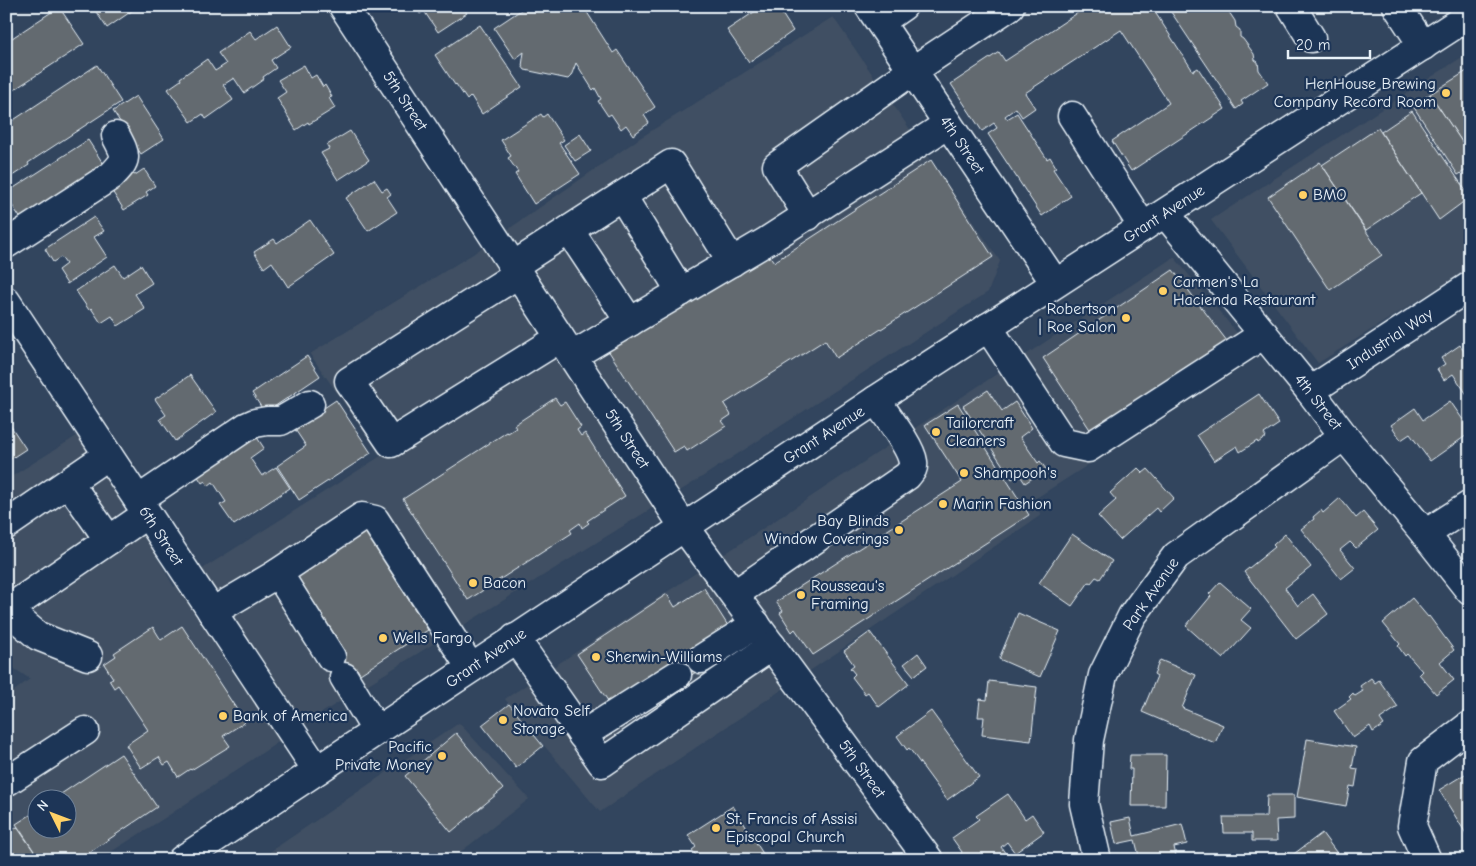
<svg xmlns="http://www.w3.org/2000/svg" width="1476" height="866" font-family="'Comic Neue',sans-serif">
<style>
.built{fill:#415063;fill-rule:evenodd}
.building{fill:#646b70;stroke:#e8f1f8}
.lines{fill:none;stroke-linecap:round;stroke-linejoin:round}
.minor-casing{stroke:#e8f1f8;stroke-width:31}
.minor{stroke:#1d3557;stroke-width:28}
.poi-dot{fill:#ffd166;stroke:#1d3557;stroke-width:2}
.labels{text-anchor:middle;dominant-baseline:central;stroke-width:4.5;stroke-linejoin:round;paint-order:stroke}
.poi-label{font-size:16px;fill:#e8f1f8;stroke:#1d3557;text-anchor:start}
.street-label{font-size:16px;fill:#e8f1f8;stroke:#1d3557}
</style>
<rect width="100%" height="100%" fill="#32455e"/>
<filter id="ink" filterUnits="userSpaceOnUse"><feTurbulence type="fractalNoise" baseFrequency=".02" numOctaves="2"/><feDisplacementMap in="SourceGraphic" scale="10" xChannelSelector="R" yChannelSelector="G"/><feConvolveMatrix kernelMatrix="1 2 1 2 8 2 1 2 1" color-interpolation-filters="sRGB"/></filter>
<g filter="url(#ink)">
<g class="built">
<path d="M 833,17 L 1000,261 L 988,292 L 691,484 L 323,712 L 166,817 L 98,860 L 6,860 L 6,697 L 30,679 L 6,663 L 6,480 L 85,431 L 174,587 L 381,456 L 310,354 L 473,254 L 640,138 ZM 38,798 L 68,798 L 68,828 L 38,828 Z"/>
<polygon points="1470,52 1470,268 1318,363 1211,220"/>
<polygon points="1174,257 1257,357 1033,500 1041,515 600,812 505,699"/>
<polygon points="459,723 529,799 450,860 258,860"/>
</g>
<g class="building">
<polygon points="92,6 139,6 107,28"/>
<polygon points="414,6 462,6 467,13 438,32 424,11 420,14"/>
<polygon points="527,6 583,6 613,53 617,50 655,107 644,115 649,123 633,135 626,125 621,129 611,114 608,116 598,101 601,99 595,88 593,90 576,63 571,76 568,79 525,70 522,66 524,52 515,59 494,28"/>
<polygon points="755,6 777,6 793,31 749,62 727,30 757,10"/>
<polygon points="1088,6 1151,6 1193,71 1198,68 1225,109 1131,171 1112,141 1169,103 1121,30 1025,93 1035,108 1022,117 1016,108 1005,116 1007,119 1017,113 1047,159 1050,157 1056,167 1053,169 1071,196 1042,216 988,134 997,128 994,123 982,131 951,84 999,52 1005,61"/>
<polygon points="1167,6 1225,6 1235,21 1236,27 1240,30 1240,37 1243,39 1254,54 1255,60 1258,62 1259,70 1268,83 1241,101 1243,104 1236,109"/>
<polygon points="59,7 84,44 6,95 6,42"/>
<polygon points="277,25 291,47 271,60 276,68 263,77 264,79 244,93 234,78 223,85 233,100 206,119 203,114 191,122 168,89 181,80 180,78 207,59 215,71 226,64 218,53 250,31 256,39"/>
<polygon points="480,25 522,87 482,114 471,96 467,100 456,84 455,85 435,55"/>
<polygon points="97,65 121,102 28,163 29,165 6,180 6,125"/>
<polygon points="304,65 311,78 316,75 323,87 325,85 332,97 329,98 335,108 309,124 308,122 296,130 277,98 286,92 278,80"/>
<polygon points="1470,69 1470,154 1430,94"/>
<polygon points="1430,94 1470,154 1470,168 1458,175 1413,106"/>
<polygon points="136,96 164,139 141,154 113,111"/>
<polygon points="1412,111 1470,197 1439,220 1381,132"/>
<polygon points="541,114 543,117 547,114 564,140 559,143 580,174 534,204 515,174 518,172 508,158 511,156 501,140"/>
<polygon points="1378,128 1421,193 1366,230 1322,165"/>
<polygon points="350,131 369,160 338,180 321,153 329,149 327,145"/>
<polygon points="580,134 591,151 575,161 564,145"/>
<polygon points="88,140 106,168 23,222 6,196 6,193"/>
<polygon points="931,160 993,257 836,358 825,340 724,404 731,415 722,421 726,426 687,451 684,446 674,452 606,347 663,310 667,317 767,252 774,262"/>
<polygon points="1320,162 1382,255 1330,290 1268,197"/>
<polygon points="144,169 155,186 146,192 148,195 124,210 110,188 133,174 135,175"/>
<polygon points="374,179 382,191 387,188 391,194 387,197 397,212 368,231 346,198"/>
<polygon points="94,217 104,231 94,237 107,257 67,284 58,270 66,264 61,257 53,262 45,249"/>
<polygon points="310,220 334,255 288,287 272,262 264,268 254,252 274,239 277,243"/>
<polygon points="115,265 123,277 141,265 152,283 135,294 145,309 118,326 112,316 101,323 91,308 89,310 76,291"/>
<polygon points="1173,270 1227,341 1091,431 1043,358"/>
<polygon points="1460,345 1465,353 1470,350 1470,399 1453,374 1444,380 1437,369 1445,364 1441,358"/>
<polygon points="307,356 320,376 265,413 252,393"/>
<polygon points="190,375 216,412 175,441 160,419 166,415 155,399"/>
<polygon points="988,390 1002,411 1015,402 1032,428 1020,437 1038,463 1040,461 1046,469 1025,483 1019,474 1012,479 963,406"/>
<polygon points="1259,394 1279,424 1264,434 1266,437 1258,443 1257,441 1240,452 1237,446 1214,461 1197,435"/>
<polygon points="555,398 560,405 565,402 581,427 577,430 581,436 585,433 625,496 587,521 589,523 582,528 580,523 570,530 572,533 468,600 403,499 507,432 508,433 516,428 514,425"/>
<polygon points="336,400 371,453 299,500 277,466 306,446 294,428"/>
<polygon points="1450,401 1470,430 1470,433 1430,461 1410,434 1401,440 1391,425 1415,408 1423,420"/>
<polygon points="958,404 1029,515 813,655 795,629 792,632 780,613 783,611 776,602 962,482 925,425"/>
<polygon points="6,419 26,449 6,462"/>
<polygon points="254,433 264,448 250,458 262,476 276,467 290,488 234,525 220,505 226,502 213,482 208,486 205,481 202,483 197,475"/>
<polygon points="1138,468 1143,473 1148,469 1174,498 1159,512 1156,508 1120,540 1098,516 1116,500 1110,493"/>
<polygon points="1340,498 1356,518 1363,512 1378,530 1356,548 1350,542 1340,550 1355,568 1341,579 1301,529 1314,519 1313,517 1321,510 1323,513"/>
<polygon points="365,531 428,630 360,674 357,669 336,682 324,662 344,649 297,576"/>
<polygon points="1072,534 1112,561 1100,579 1096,577 1091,583 1089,582 1072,606 1039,583"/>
<polygon points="1285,534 1311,567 1285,588 1298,606 1313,594 1328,614 1296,639 1244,572 1275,547 1273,545"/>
<polygon points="1220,582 1251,609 1241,620 1251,628 1223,659 1186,626 1211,596 1209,594"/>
<polygon points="704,588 730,629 705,666 681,682 614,710 577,654 667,594 675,607"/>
<polygon points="1412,598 1428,617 1429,616 1454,650 1440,662 1454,680 1436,694 1419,674 1422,671 1407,654 1405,656 1398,646 1400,644 1383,623"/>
<polygon points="1018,613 1060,631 1040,677 999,659"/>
<polygon points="182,626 245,722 223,736 230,746 191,770 190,769 178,777 169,762 164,765 159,757 141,768 126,745 148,730 118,685 114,688 109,680 113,678 104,664 116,656 114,653 153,627 161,640"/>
<polygon points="870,632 909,684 879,707 868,692 865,694 852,677 855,674 850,668 854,665 844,651"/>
<polygon points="918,653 927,666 914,676 904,664"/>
<polygon points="1160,660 1196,675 1182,708 1223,725 1215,743 1142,712 1157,676 1154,674"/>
<polygon points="1371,678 1375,683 1379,680 1398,707 1380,719 1384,725 1373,732 1370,726 1353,738 1334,711 1351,699 1349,697 1353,693 1355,696 1363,691 1360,686"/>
<polygon points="989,681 1037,687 1031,741 982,735 984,717 978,717 980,699 987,700"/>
<polygon points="509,704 543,746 516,768 482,725"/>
<polygon points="931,711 979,777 947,800 909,748 907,750 897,736"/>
<polygon points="456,733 503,789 451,832 405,776"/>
<polygon points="1307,739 1356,747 1352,768 1358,769 1355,787 1350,786 1346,806 1297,797"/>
<polygon points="121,754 157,807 78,860 40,860 16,824 38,810 38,828 68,828 68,798 55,798"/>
<polygon points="1130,755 1166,755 1165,806 1131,806 1132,769 1129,769"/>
<polygon points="1470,771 1470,840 1439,790"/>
<polygon points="1008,794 1025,819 1032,814 1044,832 1015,853 1007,842 1001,847 1010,860 965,860 961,854 962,852 952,838 979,819 976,816"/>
<polygon points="1267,795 1294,795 1294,819 1276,820 1277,841 1252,841 1252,833 1224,833 1223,817 1266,817"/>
<polygon points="733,806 767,860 699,860 692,850 696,847 688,835"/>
<polygon points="1130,818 1134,836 1182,824 1187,844 1174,847 1177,860 1140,860 1135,840 1116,844 1111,822"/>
<polygon points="17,827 40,860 6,860 6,834"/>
<polygon points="1322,833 1342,860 1287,860 1287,859"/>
<polygon points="781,855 784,860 772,860"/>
</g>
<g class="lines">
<defs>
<g id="minor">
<polyline points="343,6 684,527 929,860"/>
<polyline points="869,6 1055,283"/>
<polyline points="1291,6 1311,38"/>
<polyline points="1397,6 1423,46"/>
<polyline points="880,22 903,6"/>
<polyline points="1072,116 1143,227"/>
<polyline points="622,196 681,292"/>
<polyline points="1165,213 1310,391 1344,436 1425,534 1470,591"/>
<polyline points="808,216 777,166 912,71 1010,6"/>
<polyline points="569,230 630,322"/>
<path d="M 6,244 L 111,176 C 128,159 127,157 116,136"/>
<polyline points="513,266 671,164 732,262"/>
<polyline points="518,274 349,381 391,443 560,338"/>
<polyline points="6,301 317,770"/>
<polyline points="988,327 1064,443 1088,448 1264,334"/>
<polyline points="572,356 767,241 948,124"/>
<polyline points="1310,391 1470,286"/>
<polyline points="69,483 109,540"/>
<polyline points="138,500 246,427 255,423 267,421 281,421 310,404"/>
<polyline points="6,525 108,455"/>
<polyline points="1425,534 1470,505"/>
<path d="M 735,594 L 907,476 C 911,471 914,469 913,462 C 911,446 886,415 876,400"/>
<polyline points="6,609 38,636 88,656"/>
<polyline points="7,610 147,514"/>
<polyline points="212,612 278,573"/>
<polyline points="515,638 602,763 772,646"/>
<polyline points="331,657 278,573 362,517 375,520 471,668"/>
<polyline points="701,659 756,624"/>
<polyline points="344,677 376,730"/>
<polyline points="582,735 677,675"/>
<polyline points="6,782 85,731"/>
<polyline points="182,860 876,400 1470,15"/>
<polyline points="1097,860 1084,804 1089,740 1103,675 1132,616 1176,556 1344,436"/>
<polyline points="1427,860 1412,826 1423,761 1470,725"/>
</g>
</defs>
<use href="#minor" class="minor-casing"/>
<use href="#minor" class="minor"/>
</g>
</g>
<g class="poi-dot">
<circle cx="1446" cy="93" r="5"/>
<circle cx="1303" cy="195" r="5"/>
<circle cx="1163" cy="291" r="5"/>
<circle cx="1126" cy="318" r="5"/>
<circle cx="936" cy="432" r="5"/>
<circle cx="964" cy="473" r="5"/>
<circle cx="943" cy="504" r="5"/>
<circle cx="899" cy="530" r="5"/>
<circle cx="473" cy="583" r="5"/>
<circle cx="801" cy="595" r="5"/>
<circle cx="383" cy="638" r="5"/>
<circle cx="596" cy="657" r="5"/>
<circle cx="223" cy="716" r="5"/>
<circle cx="503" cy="720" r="5"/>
<circle cx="442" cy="756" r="5"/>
<circle cx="716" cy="828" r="5"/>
</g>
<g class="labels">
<g class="poi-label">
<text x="1436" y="84" text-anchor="end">HenHouse Brewing<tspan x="1436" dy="18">Company Record Room</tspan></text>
<text x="1313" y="195">BMO</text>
<text x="1173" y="282">Carmen's La<tspan x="1173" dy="18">Hacienda Restaurant</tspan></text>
<text x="1116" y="309" text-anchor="end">Robertson<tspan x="1116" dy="18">| Roe Salon</tspan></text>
<text x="946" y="423">Tailorcraft<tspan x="946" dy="18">Cleaners</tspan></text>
<text x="974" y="473">Shampooh's</text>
<text x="953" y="504">Marin Fashion</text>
<text x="889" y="521" text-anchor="end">Bay Blinds<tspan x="889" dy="18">Window Coverings</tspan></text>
<text x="483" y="583">Bacon</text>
<text x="811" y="586">Rousseau's<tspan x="811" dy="18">Framing</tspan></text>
<text x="393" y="638">Wells Fargo</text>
<text x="606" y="657">Sherwin-Williams</text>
<text x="513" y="711">Novato Self<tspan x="513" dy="18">Storage</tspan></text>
<text x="233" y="716">Bank of America</text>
<text x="432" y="747" text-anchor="end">Pacific<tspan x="432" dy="18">Private Money</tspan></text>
<text x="726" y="819">St. Francis of Assisi<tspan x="726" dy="18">Episcopal Church</tspan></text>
</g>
<g class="street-label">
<text transform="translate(405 101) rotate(57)">5th Street</text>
<text transform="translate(962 145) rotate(56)">4th Street</text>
<text transform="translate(1164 214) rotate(-33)">Grant Avenue</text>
<text transform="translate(1390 339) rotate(-33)">Industrial Way</text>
<text transform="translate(1318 402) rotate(52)">4th Street</text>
<text transform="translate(824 435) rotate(-33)">Grant Avenue</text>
<text transform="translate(627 439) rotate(57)">5th Street</text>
<text transform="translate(161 536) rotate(57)">6th Street</text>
<text transform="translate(1151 594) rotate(-55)">Park Avenue</text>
<text transform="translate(486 658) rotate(-34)">Grant Avenue</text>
<text transform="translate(862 769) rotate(54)">5th Street</text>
</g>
</g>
<rect width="1476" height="866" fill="none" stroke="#1d3557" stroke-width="25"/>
<rect x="12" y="12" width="1451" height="841" fill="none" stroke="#e8f1f8" stroke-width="2" filter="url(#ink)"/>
<g transform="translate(52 814) rotate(312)"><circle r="24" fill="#1d3557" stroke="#6e8097"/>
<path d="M0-4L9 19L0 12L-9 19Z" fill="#ffd166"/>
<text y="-8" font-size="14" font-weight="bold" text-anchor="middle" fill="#e8f1f8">N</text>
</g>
<path d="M1288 50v8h82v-8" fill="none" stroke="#e8f1f8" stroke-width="2.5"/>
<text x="1296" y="50" font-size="15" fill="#e8f1f8" stroke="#1d3557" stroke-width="4" paint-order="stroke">20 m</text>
</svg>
